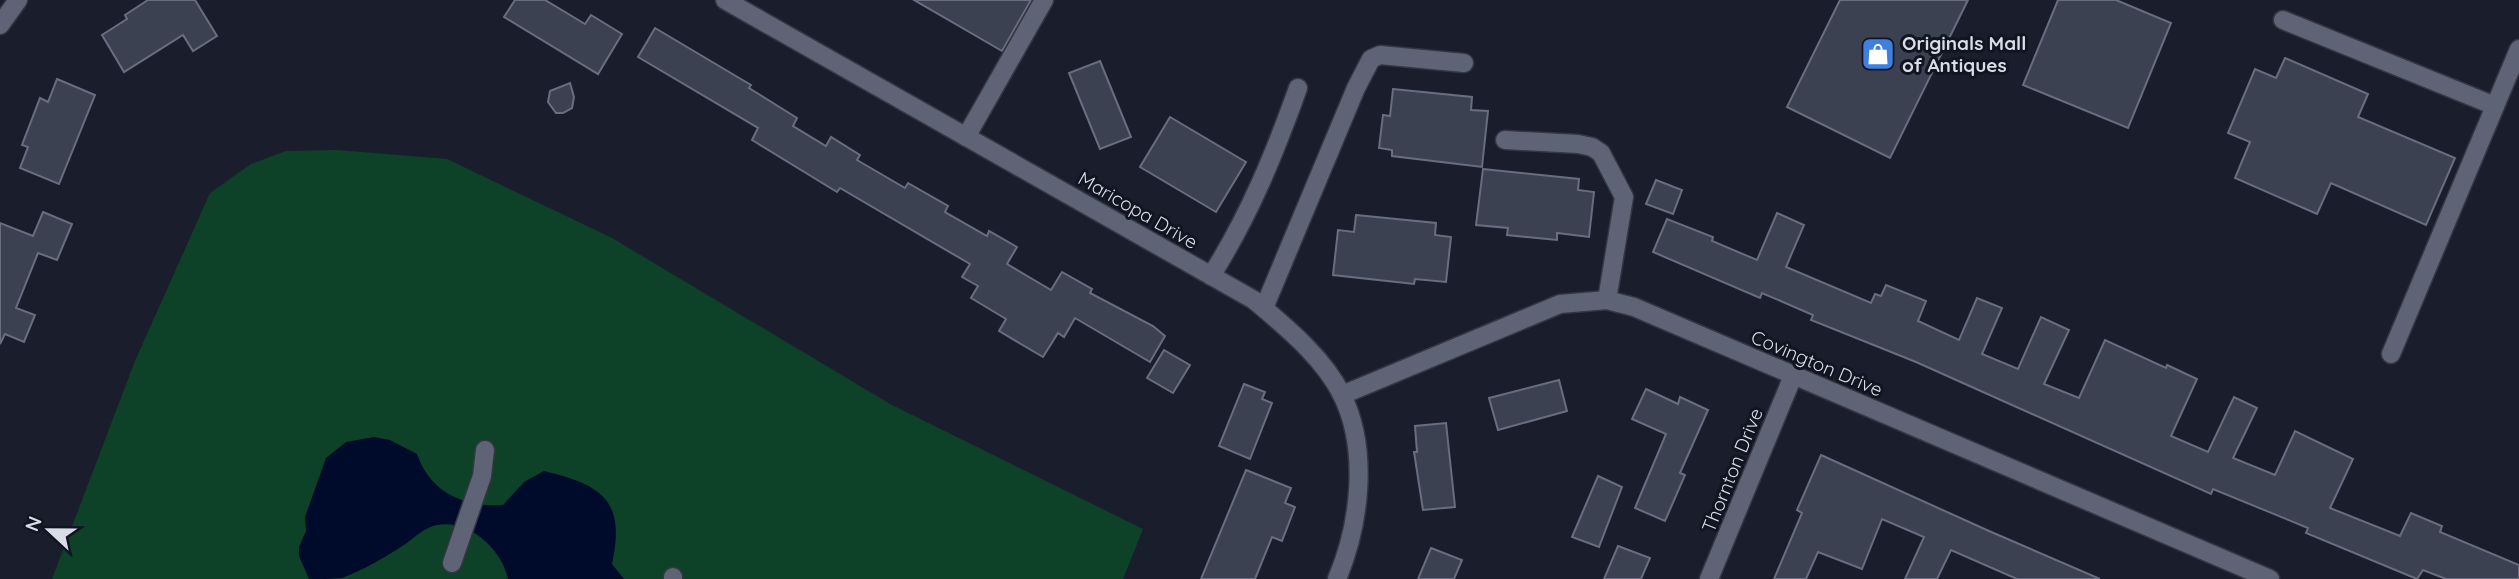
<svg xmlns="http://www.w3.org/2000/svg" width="2519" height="579" font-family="Quicksand,sans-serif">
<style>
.green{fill:#0d4228}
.water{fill:#000b2c}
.building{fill:#3c4151;stroke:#686e7f;stroke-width:2}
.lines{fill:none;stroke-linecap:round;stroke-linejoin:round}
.minor-casing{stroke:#343742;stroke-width:21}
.minor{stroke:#5e6475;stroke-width:18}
.labels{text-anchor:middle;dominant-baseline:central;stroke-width:6;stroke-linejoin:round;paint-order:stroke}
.poi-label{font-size:19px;font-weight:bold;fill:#dadde7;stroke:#111522;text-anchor:start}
.street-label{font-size:19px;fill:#dadde7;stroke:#111522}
</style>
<rect width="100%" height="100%" fill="#1a1e2c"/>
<polygon class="green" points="337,150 447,159 612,238 890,404 1143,529 1123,579 52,579 135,361 210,193 251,164 286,151"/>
<path class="water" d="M 374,437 L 390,440 L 417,454 C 430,492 464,508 503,505 L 524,482 L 544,471 C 602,485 626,500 612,564 L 624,579 L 508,579 C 502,550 470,519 437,525 C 425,527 414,538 404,545 C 386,557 363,570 342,578 C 332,579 319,579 309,579 L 299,556 L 299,547 L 306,531 L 305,517 L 326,458 L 346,442 Z"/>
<g class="building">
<polygon points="148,0 195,0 217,36 193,51 183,35 124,72 102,35 127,19 125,15"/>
<polygon points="515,0 545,0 585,24 591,15 622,34 598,74 504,17"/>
<polygon points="914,0 1031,0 1002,51"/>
<polygon points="1840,0 1968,0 1890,158 1787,107"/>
<polygon points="2058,0 2116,0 2171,23 2128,128 2023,85"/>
<polygon points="655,28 751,85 749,88 797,118 793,126 826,146 831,137 860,155 857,160 905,188 908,183 948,206 945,212 987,236 989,231 1017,247 1007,264 1051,290 1062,272 1092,289 1090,293 1153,326 1165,336 1150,362 1075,318 1064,337 1058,333 1043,357 999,331 1006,319 971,298 978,286 962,277 970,264 840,188 837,192 752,140 758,128 638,57"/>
<polygon points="2285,58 2368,94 2358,117 2455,158 2426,225 2331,183 2317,214 2235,178 2250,142 2228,133 2255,69 2276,78"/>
<polygon points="1100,61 1131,137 1100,149 1069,73"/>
<polygon points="57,79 95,95 59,184 20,168 28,147 22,145 40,98 48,102"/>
<polygon points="570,83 574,97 572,108 563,113 556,113 548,102 550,91"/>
<polygon points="1393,89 1472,97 1471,110 1488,111 1482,167 1392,156 1392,150 1379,148 1383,115 1390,116"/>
<polygon points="1170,117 1246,162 1216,212 1140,167"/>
<polygon points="1483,169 1579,179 1578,190 1594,192 1589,237 1557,233 1557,240 1507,235 1508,228 1476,225"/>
<polygon points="1656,180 1682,190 1673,214 1646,204"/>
<polygon points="43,212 72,224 57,260 38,253 16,308 35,315 24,342 5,334 0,344 0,223 33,236"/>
<polygon points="1777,213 1804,225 1786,267 1871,303 1875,294 1881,296 1886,285 1926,301 1918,321 1959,340 1977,298 2002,308 1982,354 2018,369 2041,317 2069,330 2044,384 2079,398 2105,340 2166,368 2167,365 2197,379 2171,436 2208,452 2234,397 2257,408 2233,458 2275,475 2295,431 2353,459 2330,508 2400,536 2411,513 2442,526 2440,532 2519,565 2519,579 2446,579 2423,570 2417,579 2306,533 2308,528 2213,489 2211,494 1916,362 1811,320 1813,315 1762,293 1760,298 1653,252 1667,219 1713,237 1712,241 1757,260"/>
<polygon points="1356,215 1436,223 1435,235 1451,237 1446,282 1415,279 1414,284 1333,275 1338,230 1354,232"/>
<polygon points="1164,350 1190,365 1173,393 1147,378"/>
<polygon points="1559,380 1567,411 1498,430 1489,398"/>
<polygon points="1244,384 1265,392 1262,399 1272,403 1250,459 1219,446"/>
<polygon points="1646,389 1678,404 1680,397 1708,410 1680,473 1685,475 1665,521 1635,508 1666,434 1632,419"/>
<polygon points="1446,423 1455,507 1423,510 1414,452 1417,452 1415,426"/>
<polygon points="1821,455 1989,531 2100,579 2017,579 1951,550 1937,579 1905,579 1924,537 1882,519 1862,569 1818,552 1806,579 1774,579 1802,513 1797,510"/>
<polygon points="1246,470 1291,488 1285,503 1295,507 1282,541 1272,537 1255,579 1201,579"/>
<polygon points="1598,476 1622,487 1599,547 1572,537"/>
<polygon points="1618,546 1650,558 1641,579 1604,579"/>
<polygon points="1431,548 1462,560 1454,579 1418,579"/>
</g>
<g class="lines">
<defs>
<g id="minor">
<path d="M 725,0 L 1254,300 C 1286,327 1323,357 1342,395 C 1369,450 1360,524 1337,579"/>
<polyline points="2283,20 2495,106"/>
<polyline points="0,25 18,0"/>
<polyline points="966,137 1044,0"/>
<polyline points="1505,140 1578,144 1592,147 1601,153 1624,197 1607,300"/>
<path d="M 1211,276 C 1249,216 1274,155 1298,88"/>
<polyline points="1264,308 1356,88 1371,59 1380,55 1464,63"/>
<polyline points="2391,354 2519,49"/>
<polyline points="1342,395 1560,304 1607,300 1634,307 2270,579"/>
<polyline points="452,563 482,476 485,450"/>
<polyline points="673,579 673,577"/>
<polyline points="1709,579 1793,376"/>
</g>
</defs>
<use href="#minor" class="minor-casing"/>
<use href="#minor" class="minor"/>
</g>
<defs>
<symbol id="shop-square" viewBox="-11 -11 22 22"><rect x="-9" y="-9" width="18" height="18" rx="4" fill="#3f7fe0" stroke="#111522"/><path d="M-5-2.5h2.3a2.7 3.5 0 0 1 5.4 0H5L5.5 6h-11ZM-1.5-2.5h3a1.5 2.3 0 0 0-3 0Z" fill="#fff"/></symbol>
</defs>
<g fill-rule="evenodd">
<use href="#shop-square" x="1859" y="35" width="38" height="38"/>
</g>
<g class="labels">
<g class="poi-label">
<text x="1902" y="43">Originals Mall<tspan x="1902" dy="22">of Antiques</tspan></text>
</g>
<g class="street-label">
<text transform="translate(1138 210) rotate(30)">Maricopa Drive</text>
<text transform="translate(1817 363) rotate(23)">Covington Drive</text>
<text transform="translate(1732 470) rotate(-68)">Thornton Drive</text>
</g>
</g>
<g transform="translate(49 530) rotate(292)" stroke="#111522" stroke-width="5" paint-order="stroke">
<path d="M0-5L12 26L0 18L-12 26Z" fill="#dadde7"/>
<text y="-10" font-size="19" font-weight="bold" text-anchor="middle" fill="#dadde7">N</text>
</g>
</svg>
